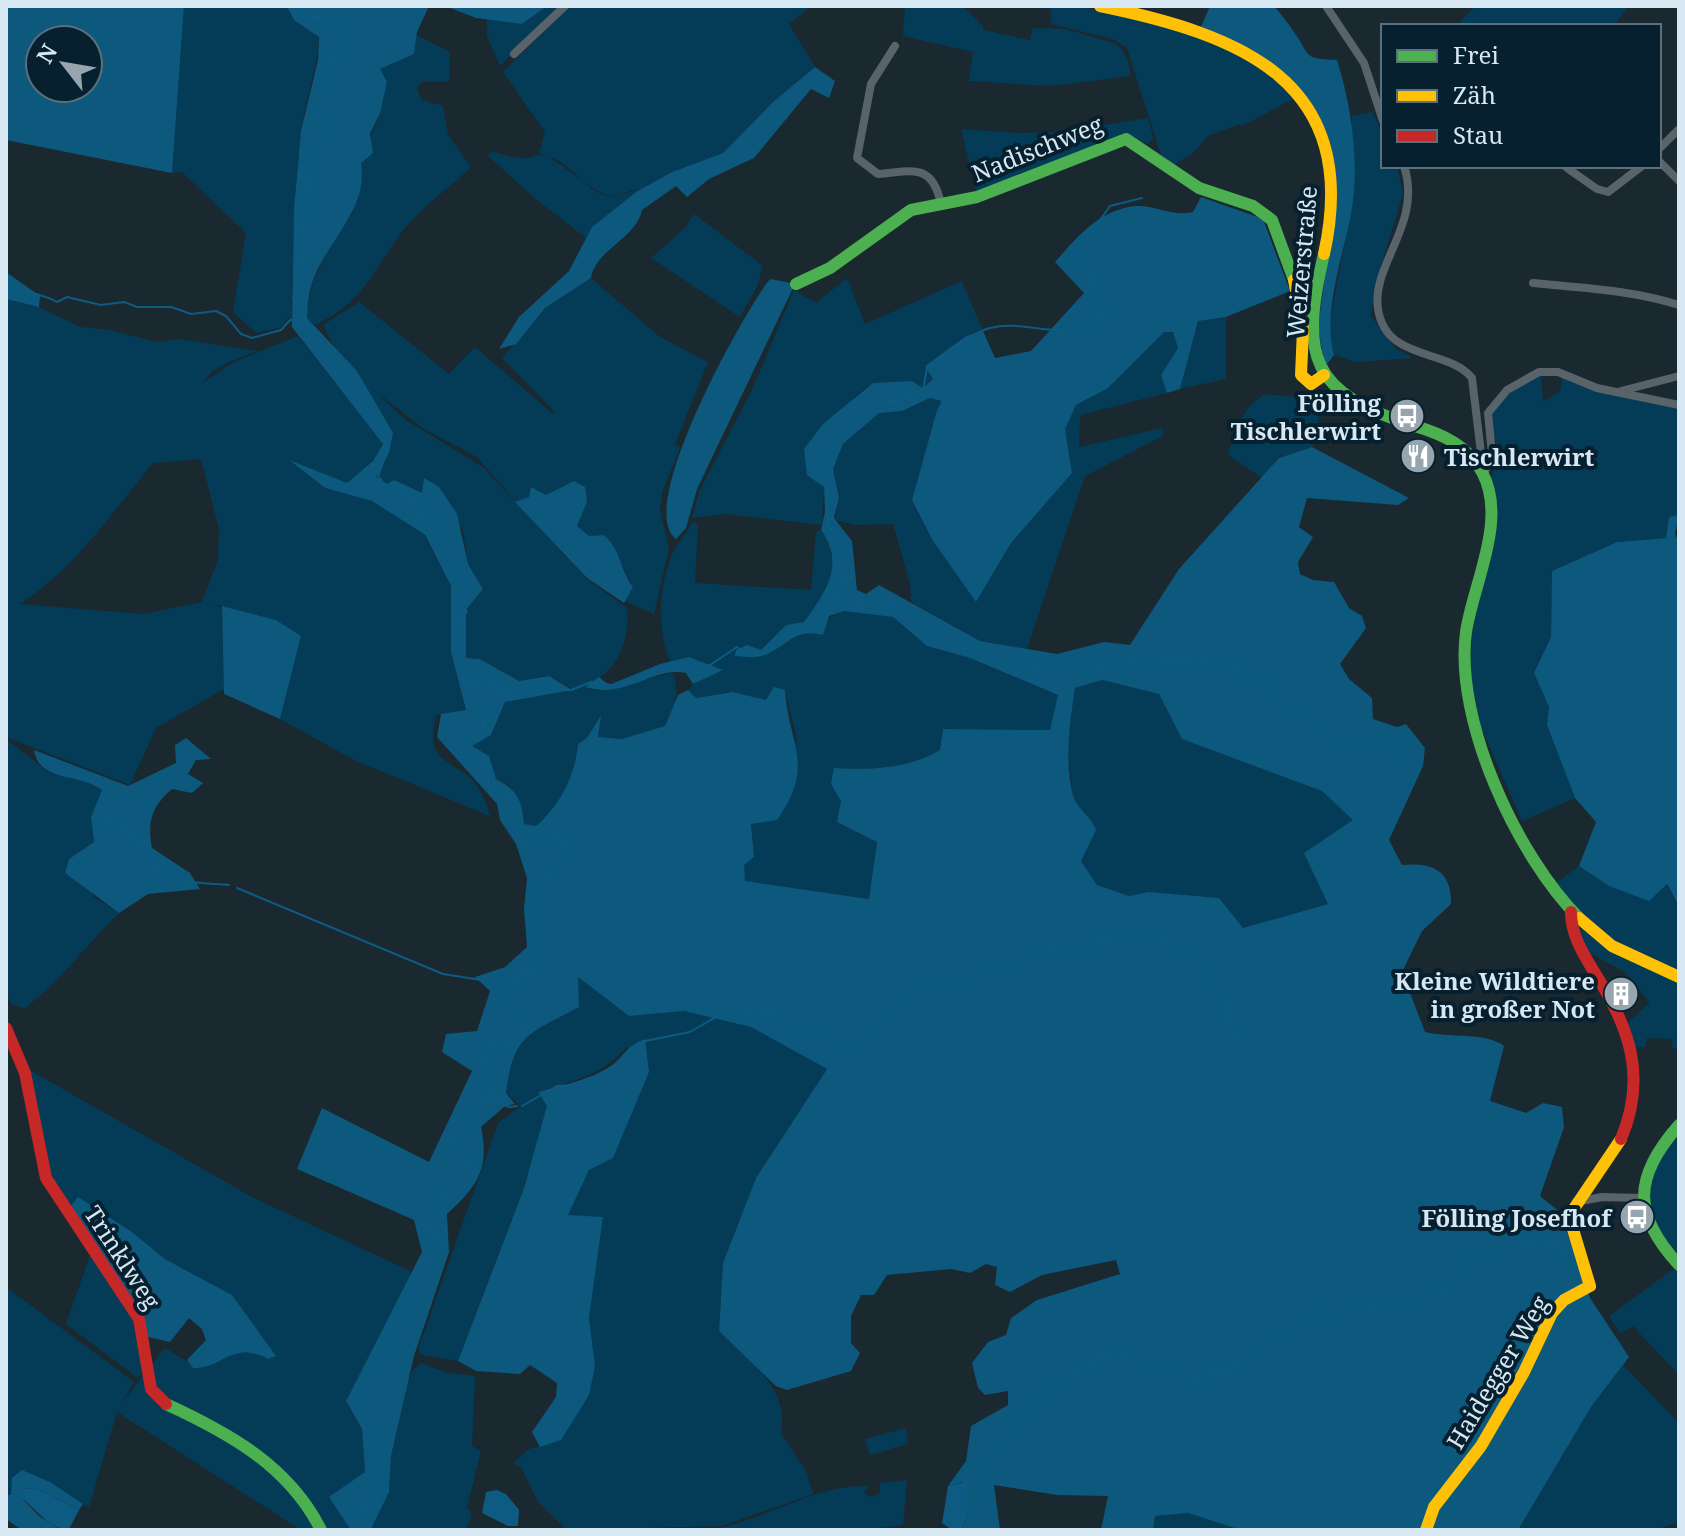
<svg xmlns="http://www.w3.org/2000/svg" width="1685" height="1536" font-family="'Noto Serif',serif">
<style>
.green{fill:#043c58;fill-rule:evenodd}
.forest{fill:#0d587d;fill-rule:evenodd}
.water{fill:#0d5b82}
.lines{fill:none;stroke-linecap:round;stroke-linejoin:round}
.stream{stroke:#0d5b82;stroke-width:2}
.street{stroke:#58636a;stroke-width:8}
.fast{stroke:#4caf50;stroke-width:12}
.slow{stroke:#ffc107;stroke-width:12}
.jam{stroke:#c62828;stroke-width:12}
.labels{text-anchor:middle;dominant-baseline:central;stroke-width:8;stroke-linejoin:round;paint-order:stroke}
.street-label{font-size:24px;fill:#d8e8f2;stroke:#06202f}
.poi-label{font-size:24px;font-weight:bold;fill:#d8e8f2;stroke:#06202f;text-anchor:end}
</style>
<rect width="100%" height="100%" fill="#1a2830"/>
<g class="green">
<path d="M 184,6 L 287,6 L 294,20 L 319,36 C 317,70 305,101 301,134 C 293,197 293,258 292,321 L 288,318 L 280,328 L 256,333 L 233,312 L 246,233 L 182,172 L 172,173 Z"/>
<polygon points="547,6 562,6 500,66 487,36 487,19 522,24"/>
<path d="M 570,6 L 811,6 L 789,24 L 815,67 L 773,102 L 723,153 L 672,172 L 636,192 L 592,227 L 586,238 L 537,200 L 488,156 L 491,151 C 501,154 511,158 522,158 C 528,159 535,155 540,155 C 581,157 588,218 638,188 C 632,189 622,196 614,196 C 594,196 562,160 539,153 L 545,132 L 503,72 Z"/>
<path d="M 905,6 L 963,6 L 983,26 L 983,30 L 1030,40 L 1033,28 L 1065,29 L 1111,42 C 1126,48 1128,61 1131,76 L 1050,86 L 969,81 L 973,52 L 903,36 Z"/>
<polygon points="1078,6 1163,25 1249,56 1295,98 1242,126 1240,124 1208,136 1192,154 1172,166 1162,158 1127,48 1113,39 1051,24 1051,9 1027,7"/>
<polygon points="1476,6 1629,6 1613,26 1456,26"/>
<path d="M 416,35 L 450,52 L 449,82 L 421,82 L 417,90 L 422,100 L 443,106 L 448,135 L 471,167 C 454,184 432,199 415,217 C 376,257 373,298 315,325 L 307,318 L 311,286 L 331,244 L 351,216 L 361,163 L 380,113 L 380,69 L 414,54 Z"/>
<polygon points="1372,112 1383,133 1383,166 1397,166 1403,194 1375,285 1371,316 1395,348 1413,358 1355,362 1334,355 1329,338 1330,321 1351,210 1352,116"/>
<polygon points="1148,118 1153,138 1148,144 1132,138 977,194 961,129 1017,133 1060,132"/>
<polygon points="694,214 763,266 757,287 740,317 651,258 685,228"/>
<path d="M 591,278 L 660,337 L 708,362 L 675,444 L 680,448 L 662,493 L 660,511 L 669,548 L 654,614 L 625,601 L 633,587 L 623,567 L 577,526 L 587,502 L 574,481 L 546,495 L 516,502 L 477,457 L 424,429 L 375,391 L 403,418 L 484,468 L 587,579 L 627,608 C 630,628 623,656 608,671 C 601,677 592,682 586,688 L 595,691 L 672,673 C 682,693 673,706 665,726 L 622,739 L 598,738 L 599,717 L 587,739 L 578,745 C 575,776 560,805 536,826 L 524,824 L 510,786 L 496,779 L 471,745 L 491,735 L 505,702 L 572,689 L 549,676 L 519,681 L 480,659 L 466,658 L 466,610 L 483,589 L 468,564 L 463,531 L 424,479 L 422,494 L 394,480 L 387,485 L 376,477 L 389,453 L 323,325 L 359,302 L 449,374 L 475,347 L 553,414 L 555,412 L 502,358 L 545,308 Z"/>
<polygon points="847,278 865,324 962,281 983,331 966,336 926,366 933,379 923,388 912,381 873,383 853,398 824,487 822,525 725,514 692,518 699,492 752,390 794,290 816,303"/>
<path d="M 6,299 L 39,307 L 80,327 L 109,330 L 158,342 L 178,339 L 258,351 C 239,358 213,365 203,383 L 232,363 L 298,336 L 383,443 L 373,461 L 347,483 L 292,463 L 325,488 L 372,501 L 424,535 L 451,586 L 451,652 L 466,711 L 436,715 C 427,759 440,755 469,777 C 479,784 487,804 490,816 L 354,760 L 280,719 L 301,636 L 276,620 L 214,604 L 222,608 L 224,689 L 156,728 L 130,785 L 6,737 ZM 201,459 L 219,529 L 218,559 L 202,602 L 143,614 L 20,604 C 75,568 111,514 153,463 Z"/>
<polygon points="1226,317 1226,379 1180,389 1198,320"/>
<polygon points="1164,332 1173,332 1178,348 1161,375 1167,393 1080,415 1079,447 1163,428 1163,436 1085,476 1027,649 980,641 911,602 910,584 893,524 855,525 835,520 839,498 833,469 843,444 879,412 902,411 930,398 943,401 937,410 912,500 933,541 976,602 1011,543 1072,473 1065,429 1076,405 1109,387"/>
<polygon points="1541,374 1543,402 1561,390 1562,376 1647,403 1679,408 1679,515 1669,517 1666,538 1617,542 1552,571 1551,637 1534,673 1549,707 1547,725 1575,798 1522,821 1480,725 1469,664 1490,480 1498,458 1491,414 1509,392"/>
<path d="M 1265,394 L 1313,399 L 1320,413 L 1312,447 L 1279,458 L 1262,478 L 1228,455 C 1236,428 1240,410 1265,394 Z"/>
<path d="M 692,522 L 698,524 L 695,583 L 811,590 L 816,532 L 821,530 C 846,564 825,593 804,622 L 786,625 L 756,657 L 844,610 L 893,617 L 927,646 L 970,658 L 1058,695 L 1051,730 L 943,729 L 940,751 C 909,769 870,770 834,768 L 833,787 L 877,841 L 869,899 L 744,881 L 744,865 L 754,857 L 751,824 L 797,740 L 785,690 L 766,700 L 733,692 L 695,698 L 688,690 L 693,684 L 722,670 L 689,657 L 670,662 C 657,626 658,591 672,555 C 677,543 687,534 692,522 Z"/>
<polygon points="1102,680 1159,694 1183,739 1322,791 1354,820 1329,904 1243,928 1148,892 1129,896 1097,885 1081,861 1073,798 1067,744 1075,688"/>
<path d="M 6,739 L 48,772 L 93,783 L 102,790 L 91,817 L 94,842 L 69,859 L 94,897 L 119,913 C 87,944 61,980 25,1008 L 12,1005 L 6,994 Z"/>
<polygon points="1579,866 1609,886 1666,884 1679,906 1679,970 1624,946 1594,927 1556,883"/>
<polygon points="1576,926 1679,982 1679,1050 1671,1047 1673,1039 1647,1038 1645,1047 1634,1047 1628,1022 1650,1003 1626,973 1585,950"/>
<path d="M 577,976 L 629,1016 L 684,1011 L 752,1027 L 827,1069 L 756,1178 L 723,1263 L 719,1331 C 750,1361 789,1386 781,1433 L 807,1473 L 813,1494 L 722,1526 L 567,1530 L 538,1502 L 521,1467 L 513,1463 L 529,1449 L 561,1440 L 595,1366 L 589,1318 L 603,1218 L 567,1216 L 589,1170 L 613,1157 L 649,1072 L 627,1046 C 604,1075 573,1081 538,1092 L 548,1106 L 524,1187 L 458,1361 L 422,1355 L 418,1350 L 498,1123 L 521,1106 L 506,1093 C 514,1033 530,1035 579,1007 Z"/>
<path d="M 26,1068 L 252,1197 L 412,1272 L 346,1401 L 362,1429 L 365,1472 L 330,1497 L 351,1530 L 301,1530 L 117,1412 L 89,1507 L 40,1477 L 6,1496 L 6,1287 L 134,1382 L 120,1405 L 165,1348 L 198,1368 C 223,1357 241,1345 268,1359 L 232,1295 L 165,1259 L 132,1232 L 78,1198 L 70,1207 L 47,1172 Z"/>
<path d="M 1679,1133 L 1679,1255 C 1634,1211 1642,1178 1679,1133 Z"/>
<polygon points="91,1253 131,1309 143,1372 138,1378 66,1324"/>
<polygon points="1675,1268 1679,1272 1679,1375 1633,1326 1620,1333 1609,1316"/>
<polygon points="421,1363 448,1373 475,1376 472,1446 481,1451 467,1508 472,1514 466,1530 374,1530 372,1527 389,1492 391,1456 408,1382 412,1371"/>
<polygon points="1623,1365 1679,1423 1679,1522 1654,1530 1518,1530 1591,1407"/>
<polygon points="906,1428 908,1444 870,1455 865,1439"/>
<path d="M 907,1480 L 903,1525 L 863,1530 L 702,1530 C 759,1526 810,1484 868,1486 L 864,1494 L 873,1497 L 880,1492 L 880,1483 Z"/>
<polygon points="1188,1513 1241,1530 1153,1530 1155,1516"/>
</g>
<g class="forest">
<path d="M 6,6 L 184,6 L 172,173 L 6,140 ZM 40,40 L 88,40 L 88,88 L 40,88 Z"/>
<path d="M 287,6 L 429,6 L 417,32 L 414,54 L 380,69 L 387,82 L 380,113 L 370,134 L 373,153 L 361,163 C 369,211 324,243 311,286 C 308,296 308,308 307,318 L 357,371 L 393,433 L 389,453 L 376,477 L 387,484 L 394,480 L 422,493 L 424,478 L 439,487 L 457,514 L 468,564 L 483,589 L 466,610 L 466,658 L 480,659 L 519,681 L 549,676 L 572,690 L 505,702 L 491,735 L 472,746 L 489,756 L 496,779 C 518,790 522,801 524,824 L 536,826 C 560,805 575,776 578,744 L 587,738 L 601,715 L 598,737 L 622,739 L 665,726 L 678,695 L 688,690 L 696,698 L 733,692 L 766,700 L 774,687 L 785,690 C 789,747 816,764 777,820 L 751,824 L 754,857 L 744,865 L 745,881 L 869,899 L 877,842 L 837,822 L 841,801 L 831,784 L 834,768 C 869,770 909,769 940,750 L 943,729 L 1050,730 L 1058,695 L 970,658 L 927,646 L 893,617 L 844,611 L 829,616 L 823,635 C 793,629 792,642 769,653 C 758,659 747,657 735,656 L 736,650 L 747,645 L 761,650 L 786,625 L 804,622 C 825,593 846,564 821,530 L 825,512 L 824,487 L 807,475 L 804,449 L 824,423 L 873,383 L 912,381 L 923,388 L 933,379 L 925,366 L 966,336 L 983,331 L 995,358 L 1031,351 L 1084,293 L 1055,262 C 1077,237 1100,209 1136,206 C 1156,205 1173,217 1193,212 L 1201,197 L 1263,219 L 1290,291 L 1226,317 L 1198,321 L 1180,389 L 1167,393 L 1161,375 L 1178,348 L 1173,332 L 1164,332 L 1108,388 L 1076,405 L 1065,429 L 1072,473 L 1011,543 L 976,602 L 933,541 L 912,500 L 937,410 L 942,401 L 930,398 L 902,411 L 879,413 L 843,444 L 833,469 L 839,498 L 834,518 L 852,541 L 857,590 L 866,594 L 879,585 L 980,641 L 1057,654 L 1104,642 L 1130,645 L 1179,569 L 1279,458 L 1312,447 L 1409,498 L 1398,505 L 1307,498 L 1299,527 L 1313,537 L 1298,562 L 1300,574 L 1313,580 L 1334,582 L 1349,608 L 1362,616 L 1366,628 L 1340,664 L 1349,679 L 1372,698 L 1373,719 L 1397,727 L 1406,724 L 1425,748 L 1423,766 L 1389,840 L 1402,865 C 1433,862 1452,871 1451,904 L 1422,931 L 1402,972 L 1425,1032 C 1448,1038 1487,1032 1504,1046 L 1490,1101 L 1526,1113 L 1543,1103 L 1562,1107 L 1564,1127 L 1540,1196 L 1560,1212 L 1590,1298 L 1629,1357 L 1591,1407 L 1518,1530 L 1241,1530 L 1188,1513 L 1155,1516 L 1153,1530 L 1101,1530 L 1108,1496 L 1057,1495 L 994,1485 L 1000,1530 L 961,1530 L 967,1517 L 962,1482 L 948,1486 L 966,1461 L 971,1426 L 1008,1405 L 1008,1391 L 985,1395 L 978,1388 L 972,1363 L 988,1342 L 1006,1335 L 1011,1318 L 1037,1300 L 1120,1274 L 1116,1260 L 1042,1275 L 1010,1292 L 995,1285 L 997,1267 L 986,1264 L 970,1273 L 951,1269 L 887,1275 L 874,1295 L 861,1295 L 851,1316 L 851,1343 L 860,1353 L 851,1371 L 787,1390 L 776,1386 L 719,1331 L 723,1263 L 756,1178 L 827,1069 L 751,1027 L 684,1011 L 629,1016 L 578,977 L 579,1007 C 529,1035 514,1032 506,1093 L 515,1104 L 505,1106 L 481,1127 C 490,1169 477,1187 447,1214 L 449,1252 L 414,1356 L 391,1456 L 389,1492 L 372,1527 L 374,1530 L 351,1530 L 329,1497 L 365,1472 L 362,1429 L 346,1401 L 422,1252 L 414,1220 L 297,1169 L 322,1108 L 429,1162 L 472,1071 L 442,1052 L 446,1034 L 477,1031 L 490,991 L 475,977 L 505,967 L 527,947 L 524,909 L 527,878 L 516,844 L 500,820 L 497,804 L 437,737 L 441,714 L 466,710 L 451,652 L 451,586 L 425,535 L 372,501 L 325,488 L 289,460 L 347,483 L 373,461 L 383,444 L 292,327 L 294,208 L 301,131 L 318,60 L 319,37 L 294,20 ZM 1102,680 L 1159,694 L 1182,739 L 1322,791 L 1353,820 L 1304,853 L 1328,904 L 1243,928 L 1219,898 L 1148,892 L 1129,896 L 1097,885 L 1081,861 L 1096,830 C 1091,816 1076,808 1073,795 C 1064,759 1070,723 1075,688 Z"/>
<polygon points="445,6 547,6 522,24 476,18"/>
<path d="M 1210,6 L 1274,6 C 1281,14 1288,23 1294,32 C 1311,56 1302,59 1337,60 C 1352,108 1360,164 1351,214 C 1343,256 1322,314 1334,355 L 1325,367 L 1318,327 L 1336,198 L 1304,96 L 1201,27 Z"/>
<path d="M 815,67 L 835,81 L 829,98 L 811,89 L 754,158 L 709,179 L 687,197 L 676,186 L 642,210 C 636,239 596,249 591,278 L 545,308 L 516,344 L 499,349 L 519,317 L 569,271 L 592,227 L 636,192 L 672,172 L 723,153 L 773,102 Z"/>
<polygon points="6,272 40,296 39,307 6,299"/>
<path d="M 770,279 L 791,283 L 793,288 L 697,489 L 686,528 L 676,539 C 634,509 743,313 770,279 Z"/>
<path d="M 574,481 L 585,487 L 587,502 L 577,526 L 589,536 L 604,535 C 621,550 620,570 633,587 L 624,603 L 587,578 L 515,502 L 529,497 L 531,487 L 546,495 Z"/>
<polygon points="1679,515 1675,534 1679,543 1679,906 1667,884 1649,901 1609,886 1579,866 1596,822 1575,798 1547,725 1549,707 1534,673 1551,637 1552,571 1617,542 1666,538 1669,517"/>
<polygon points="222,606 276,620 301,636 280,719 224,694"/>
<path d="M 689,657 L 723,670 L 693,684 L 686,673 C 653,666 625,700 585,687 L 599,677 L 609,685 L 660,664 Z"/>
<path d="M 186,738 L 211,759 L 196,760 L 188,774 L 203,783 L 192,793 L 172,789 C 152,806 147,821 152,848 L 190,873 L 200,889 L 148,894 L 119,913 L 65,873 L 69,859 L 94,842 L 91,817 L 102,790 C 81,773 39,783 34,750 L 128,786 L 176,763 L 175,745 Z"/>
<path d="M 645,1039 L 649,1072 L 613,1158 L 589,1170 L 568,1215 L 603,1217 L 589,1318 L 595,1366 L 589,1395 L 561,1440 L 540,1447 L 532,1432 L 556,1397 L 557,1383 L 530,1365 L 520,1374 L 476,1371 L 458,1361 L 524,1188 L 547,1106 L 538,1092 C 562,1085 590,1080 611,1066 C 626,1055 623,1048 645,1039 Z"/>
<path d="M 78,1197 L 132,1232 L 165,1259 L 232,1295 L 276,1356 L 268,1359 C 231,1340 225,1368 193,1368 L 187,1360 L 206,1340 L 202,1329 L 189,1318 L 170,1342 L 148,1337 L 70,1207 Z"/>
<polygon points="22,1470 50,1482 83,1504 79,1510 36,1488 22,1489 22,1498 39,1516 61,1530 22,1530 6,1519 6,1496 11,1494 12,1478"/>
</g>
<g class="water">
<polygon points="968,1481 967,1517 961,1530 952,1530 942,1523 948,1486"/>
<path d="M 36,1488 L 79,1510 L 69,1529 C 51,1531 36,1509 22,1498 L 22,1489 Z"/>
<polygon points="497,1490 506,1494 519,1510 518,1526 508,1526 482,1513 486,1492"/>
</g>
<g class="lines">
<g class="stream">
<path d="M 294,6 L 308,17 L 320,17 L 326,25 L 346,29 L 343,45 L 333,63 L 327,63 L 329,75 L 325,98 L 314,106 L 313,113 L 323,121 L 317,151 L 301,167 L 302,175 L 311,186 L 303,212 L 305,216 L 298,229 L 301,234 L 296,247 L 297,262 L 307,272 L 293,298 L 303,315 L 312,347 L 343,377 L 360,403 L 370,411 L 369,422 L 385,436 L 386,454 L 378,476 L 389,490 L 402,491 L 418,505 L 417,516 C 448,530 437,529 446,556 C 449,565 460,575 466,583 L 463,607 L 467,612 L 461,617 L 462,623 L 453,630 L 453,642 L 460,649 L 466,682 L 477,688 L 489,679 L 499,690 L 497,704 L 484,721 L 484,728 L 472,741 L 460,742 L 458,752 L 469,764 L 482,762 L 490,767 L 487,773 L 491,790 L 509,795 L 512,802 C 506,821 515,832 525,848 L 546,833 L 561,839 L 560,864 L 546,873 L 547,880 L 535,886 L 533,907 L 542,928 L 536,939 L 539,956 L 533,960 L 536,965 L 534,970 L 522,970 L 518,983 L 502,989 L 515,1015 L 526,1023 L 526,1029 L 512,1047 L 498,1042 C 478,1051 488,1077 492,1095 L 477,1100 L 476,1107 L 481,1110 L 482,1122 L 477,1119 L 459,1128 L 451,1143 L 470,1166 L 465,1187 L 461,1186 L 451,1196 L 441,1195 L 428,1221 L 429,1230 L 445,1244 L 441,1252 L 418,1263 L 412,1282 L 415,1307 L 372,1367 L 362,1403 L 363,1414 L 377,1432 L 379,1442 L 380,1495 L 370,1508 L 355,1510 L 351,1516 L 355,1530"/>
<path d="M 6,281 C 26,295 43,293 57,302 L 67,297 L 101,305 L 124,302 L 137,307 L 171,307 L 191,314 L 216,311 L 226,316 L 241,334 L 252,338 L 281,330 L 290,320 L 306,323"/>
<path d="M 835,598 C 850,567 838,568 842,542 L 828,526 L 826,459 L 855,418 L 885,401 L 900,401 L 923,390 L 927,368 C 946,355 968,334 990,328 C 1031,318 1062,346 1103,315 L 1106,304 L 1095,284 L 1095,275 L 1077,254 L 1083,236 L 1098,223 L 1110,206 L 1142,198"/>
<polyline points="672,667 698,673 737,647 749,656 760,655 776,638 810,626 834,600 884,602 918,617 962,648 982,651 993,659 1044,669 1115,664 1124,658 1148,665 1190,658 1205,661 1218,671 1237,670 1263,682 1293,710 1338,738 1366,747 1394,748 1408,757"/>
<polyline points="499,690 519,698 544,687 571,690 591,682 618,686 644,679 660,666 667,667"/>
<path d="M 95,815 C 107,821 125,825 134,836 C 145,849 149,864 166,874 C 183,884 209,883 229,885"/>
<polyline points="237,888 443,974 494,982 500,987"/>
<polyline points="488,1097 509,1107 517,1106"/>
<polyline points="522,1106 557,1086 585,1085 628,1057 645,1041 690,1032 723,1013 762,1010 775,1013 783,1024 795,1030 857,1044 891,1013 915,981 934,976 977,976 1041,952 1081,949 1104,941 1135,944 1157,939 1183,947 1200,964 1226,1003 1226,1023 1242,1042"/>
<path d="M 980,1471 L 984,1464 L 1005,1450 L 1024,1412 L 1046,1390 L 1059,1386 L 1072,1373 L 1113,1352 C 1126,1356 1138,1364 1150,1367 C 1167,1372 1179,1369 1194,1380 L 1238,1366 L 1243,1357 C 1266,1343 1303,1334 1317,1309 L 1330,1313 L 1370,1305 L 1400,1306 L 1418,1296 L 1446,1292 L 1452,1279 L 1475,1255 C 1500,1254 1493,1249 1511,1243 C 1529,1238 1543,1244 1561,1248 L 1571,1264"/>
<polyline points="6,1509 34,1530"/>
<polyline points="968,1530 972,1526 980,1475"/>
</g>
<g class="street">
<polyline points="1326,6 1364,63 1383,121"/>
<path d="M 895,46 L 871,84 L 857,158 L 878,174 C 910,172 932,161 941,204"/>
<polyline points="514,54 565,6"/>
<polyline points="1659,149 1678,130"/>
<polyline points="1659,161 1679,181"/>
<path d="M 1404,166 C 1423,224 1371,264 1378,309 C 1386,362 1448,348 1472,378 L 1483,470"/>
<polyline points="1567,168 1597,189 1608,192 1642,166"/>
<path d="M 1533,283 C 1583,288 1631,290 1679,305"/>
<polyline points="1621,391 1679,376"/>
<polyline points="1484,474 1492,454 1488,413 1507,390 1539,372 1558,372 1597,388 1679,405"/>
<polyline points="1576,1202 1602,1197 1643,1198"/>
</g>
<g class="fast">
<path d="M 1324,254 C 1300,356 1309,393 1415,426 C 1442,434 1469,446 1482,472 C 1508,520 1473,584 1466,632 C 1454,720 1517,856 1579,918"/>
<polyline points="796,284 830,268 911,210 977,197 1126,139 1199,188 1253,206 1272,220 1294,280"/>
<path d="M 1679,1125 C 1633,1177 1632,1214 1679,1265"/>
<path d="M 166,1404 C 229,1433 289,1466 321,1530"/>
</g>
<g class="slow">
<path d="M 1100,6 C 1242,35 1362,82 1324,254"/>
<polyline points="1294,280 1303,329 1301,375 1311,384 1324,375"/>
<polyline points="1579,918 1612,946 1679,977"/>
<polyline points="1426,1530 1434,1507 1481,1446 1524,1372 1552,1313 1564,1300 1590,1286 1569,1216 1621,1139"/>
</g>
<g class="jam">
<path d="M 1571,912 C 1571,936 1584,955 1596,975 C 1630,1028 1647,1078 1621,1139"/>
<polyline points="6,1028 25,1073 46,1178 139,1319 151,1389 166,1404"/>
</g>
</g>
<defs>
<symbol id="bus-disc" viewBox="-11 -11 22 22"><circle r="9.5" fill="#96a5ae" stroke="#06202f"/><path d="M-5-6H5V4H4V6H2V4H-2V6H-4V4H-5ZM-3.5-4V0h7V-4ZM-3.5 1.2v1.5H-2V1.2ZM2 1.2v1.5H3.5V1.2Z" fill="#fff"/></symbol>
<symbol id="restaurant-disc" viewBox="-11 -11 22 22"><circle r="9.5" fill="#96a5ae" stroke="#06202f"/><path d="M-5-6h1v4h1v-4h1v4h1v-4h1v5L-1.5 .5V6h-2V.5L-5-1ZM5-6V6H3V1.5H1.5Q1.5-4 5-6Z" fill="#fff"/></symbol>
<symbol id="building-disc" viewBox="-11 -11 22 22"><circle r="9.5" fill="#96a5ae" stroke="#06202f"/><path d="M-4-6H4V6H1V3H-1V6H-4ZM-2.5-4.3h1.7v1.8h-1.7ZM.8-4.3h1.7v1.8H.8ZM-2.5-1h1.7V.8h-1.7ZM.8-1h1.7V.8H.8Z" fill="#fff"/></symbol>
</defs>
<g fill-rule="evenodd">
<use href="#bus-disc" x="1387" y="396" width="40" height="40"/>
<use href="#restaurant-disc" x="1398" y="436" width="40" height="40"/>
<use href="#building-disc" x="1601" y="974" width="40" height="40"/>
<use href="#bus-disc" x="1617" y="1197" width="40" height="40"/>
</g>
<g class="labels">
<g class="street-label">
<text transform="translate(1037 148) rotate(-22)">Nadischweg</text>
<text transform="translate(1301 262) rotate(-85)">Weizerstraße</text>
<text transform="translate(123 1257) rotate(57)">Trinklweg</text>
<text transform="translate(1497 1372) rotate(-59)">Haidegger Weg</text>
</g>
<g class="poi-label">
<text x="1381" y="402">Fölling<tspan x="1381" dy="28">Tischlerwirt</tspan></text>
<text x="1444" y="456" text-anchor="start">Tischlerwirt</text>
<text x="1595" y="980">Kleine Wildtiere<tspan x="1595" dy="28">in großer Not</tspan></text>
<text x="1611" y="1217">Fölling Josefhof</text>
</g>
</g>
<rect width="1685" height="1536" fill="none" stroke="#d8e8f2" stroke-width="16"/>
<rect x="1381" y="24" width="280" height="144" fill="#06202f" stroke="#5a707d" stroke-width="2"/>
<rect x="1397" y="50" width="40" height="12" fill="#4caf50" stroke="#5a707d" stroke-width="2"/>
<text x="1453" y="64" font-size="24" fill="#d8e8f2">Frei</text>
<rect x="1397" y="90" width="40" height="12" fill="#ffc107" stroke="#5a707d" stroke-width="2"/>
<text x="1453" y="104" font-size="24" fill="#d8e8f2">Zäh</text>
<rect x="1397" y="130" width="40" height="12" fill="#c62828" stroke="#5a707d" stroke-width="2"/>
<text x="1453" y="144" font-size="24" fill="#d8e8f2">Stau</text>
<g transform="translate(64 64) rotate(301)"><circle r="38" fill="#06202f" stroke="#5a707d" stroke-width="2"/>
<path d="M0-6L14 30L0 20L-14 30Z" fill="#96a5ae"/>
<text y="-12" font-size="22" font-weight="bold" text-anchor="middle" fill="#d8e8f2">N</text>
</g>
</svg>
